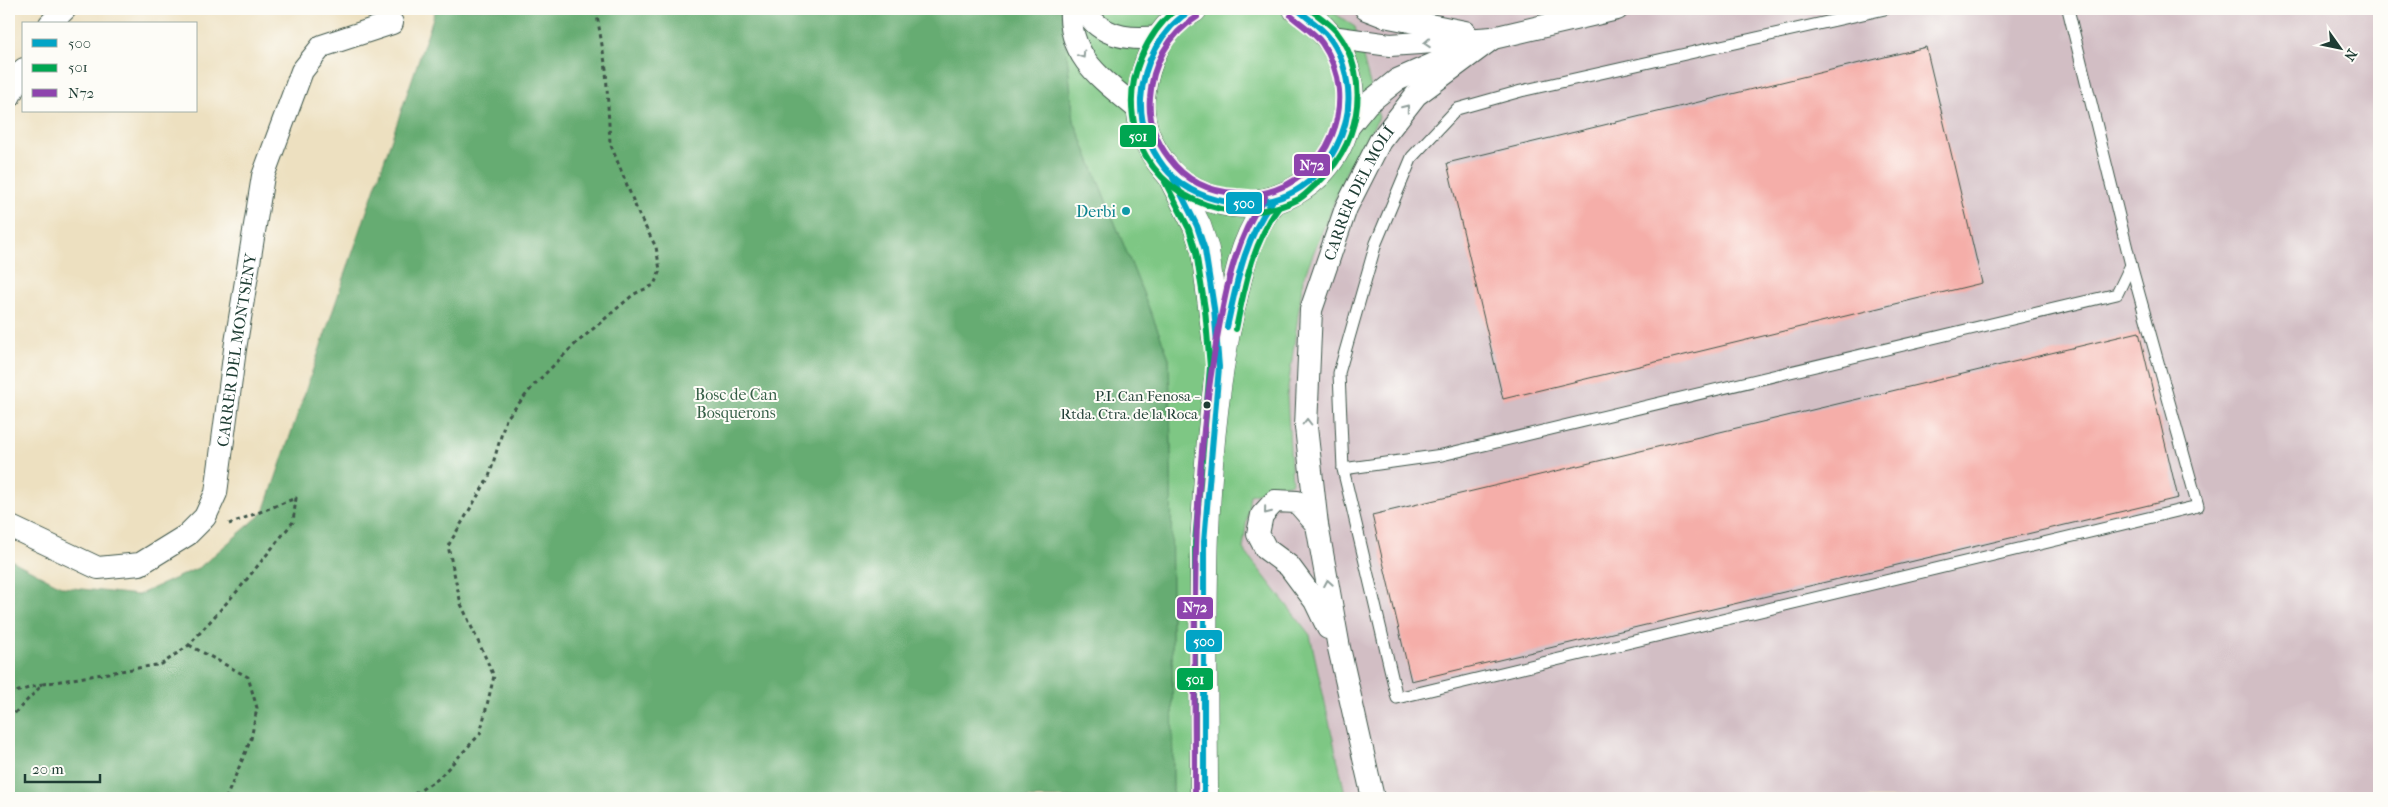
<svg xmlns="http://www.w3.org/2000/svg" width="2388" height="807" font-family="'IM FELL French Canon',serif">
<style>
.industrial{fill:#d2bec4}
.green{fill:#7ec784;stroke:#4e825c}
.forest{fill:#66ac72;stroke:#427453}
.building{fill:#f5aea9}
.lines{fill:none;stroke-linecap:round;stroke-linejoin:round}
.lane-casing{stroke:#3e5549;stroke-width:13}
.street-casing{stroke:#3e5549;stroke-width:24}
.secondary-casing{stroke:#3e5549;stroke-width:29}
.path{stroke:#3e5549;stroke-width:3;stroke-dasharray:4 4;stroke-linecap:butt}
.lane{stroke:#fff;stroke-width:11}
.street{stroke:#fff;stroke-width:22}
.secondary{stroke:#fff;stroke-width:28}
.bus-1-casing{stroke:#fdfcf7;stroke-width:10}
.bus-2-casing{stroke:#fdfcf7;stroke-width:10}
.bus-3-casing{stroke:#fdfcf7;stroke-width:10}
.bus-1{stroke:#02a4c6;stroke-width:6}
.bus-2{stroke:#00a651;stroke-width:6}
.bus-3{stroke:#8e44ad;stroke-width:6}
.oneway{stroke:#8f9e9a}
.culture-dot{fill:#0f9aa8;stroke:#fdfcf7;stroke-width:2}
.bus-dot{fill:#1f3d34;stroke:#fdfcf7;stroke-width:2}
.labels{text-anchor:middle;dominant-baseline:central;stroke-width:4;stroke-linejoin:round;paint-order:stroke}
.bus-label{font-size:15px;fill:#1f3d34;stroke:#fdfcf7;text-anchor:end}
.street-label{font-size:16px;fill:#1f3d34;stroke:#fdfcf7}
.culture-label{font-size:16px;fill:#0d838f;stroke:#fdfcf7;text-anchor:end}
.park-label{font-size:16px;fill:#376048;stroke:#fdfcf7}
.line-badge{stroke:#fdfcf7;stroke-width:2}
.badge-label{font-size:14px;text-anchor:middle;font-weight:bold;fill:#fff}
</style>
<rect width="100%" height="100%" fill="#fdfcf7"/>
<filter id="ink" filterUnits="userSpaceOnUse"><feTurbulence type="fractalNoise" baseFrequency=".02" numOctaves="2"/><feDisplacementMap in="SourceGraphic" scale="10" xChannelSelector="R" yChannelSelector="G"/><feConvolveMatrix kernelMatrix="1 2 1 2 8 2 1 2 1" color-interpolation-filters="sRGB"/></filter>
<filter id="wash" filterUnits="userSpaceOnUse"><feTurbulence type="fractalNoise" baseFrequency=".0096" numOctaves="4" result="noise"/><feDisplacementMap in="SourceGraphic" scale="20" xChannelSelector="R" yChannelSelector="G"/><feGaussianBlur stdDeviation="1.12" result="paint"/><feColorMatrix in="noise" values="0 0 0 0 0 0 0 0 0 0 0 0 0 0 0 0 0 1.4 0 .05"/><feComposite in="paint" operator="in"/></filter>
<g filter="url(#wash)">
<rect width="100%" height="100%" fill="#ede0c0"/>
<polygon class="industrial" points="1328,9 2379,9 2379,798 1346,798 1310,635 1243,549 1250,495 1292,482 1287,396 1303,279 1349,165 1379,118 1355,27"/>
<polygon class="green" points="1062,9 1328,9 1355,27 1379,118 1349,165 1303,279 1287,396 1292,483 1250,495 1243,549 1310,635 1346,798 1173,798 1171,448 1169,358 1074,121"/>
<polygon class="forest" points="436,9 1062,9 1074,121 1169,358 1171,448 1173,798 9,798 9,559 63,587 138,595 200,567 264,512"/>
<g id="blocks">
<g class="building">
<polygon points="1926,47 1982,283 1503,399 1447,163"/>
<polygon points="2139,332 2178,498 1411,681 1372,515"/>
</g>
</g>
</g>
<g filter="url(#ink)">
<use href="#blocks" fill-opacity="0" stroke="#3e5549" stroke-width="1"/>
<g class="lines">
<defs>
<g id="lane">
<polyline points="1885,9 1521,91 1457,109 1412,157 1376,243 1339,373 1343,469 1442,455 2117,294 2131,265 2068,9"/>
<polyline points="1343,469 1397,698 2198,506 2131,265"/>
</g>
<g id="street">
<path d="M 1071,9 C 1068,59 1105,81 1139,110"/>
<path d="M 1084,9 C 1100,38 1133,41 1162,36"/>
<polyline points="1366,9 1384,16 1465,32"/>
<polyline points="50,24 65,9"/>
<polyline points="1331,37 1390,45 1493,38 1617,9"/>
<polyline points="9,97 24,69"/>
<polyline points="1345,131 1367,104 1397,80 1459,53"/>
<polyline points="1317,525 1297,502 1275,501 1262,515 1258,534 1266,549 1289,566 1315,601 1328,628"/>
<path id="s1" d="M 9,526 L 98,568 L 140,564 L 187,535 L 205,517 L 216,493 L 235,349 L 263,176 L 302,71 L 322,46 L 392,23"/>
<path id="s2" d="M 1373,798 L 1339,648 L 1317,525 L 1306,427 L 1311,310 L 1346,208 L 1380,141 L 1416,95 L 1493,38"/>
</g>
<g id="secondary">
<path d="M 1193,9 C 1160,24 1145,63 1141,96 C 1138,124 1149,148 1166,169 C 1180,187 1199,196 1220,201 C 1334,227 1403,73 1297,9"/>
<polyline points="1173,179 1197,226 1205,250 1216,338"/>
<path d="M 1204,798 C 1204,637 1196,472 1230,313 C 1240,270 1244,237 1272,202"/>
</g>
</defs>
<use href="#lane" class="lane-casing"/>
<use href="#street" class="street-casing"/>
<use href="#secondary" class="secondary-casing"/>
<g class="path">
<polyline points="189,645 248,677 257,708 251,739 226,798"/>
<polyline points="9,694 42,684"/>
<polyline points="9,719 43,684 162,664 189,645 239,589 293,522 296,498 229,524"/>
<polyline points="408,798 438,779 480,734 494,676 461,604 448,546 489,477 506,419 534,385 573,346 634,294 654,285 660,270 656,247 639,215 610,143 606,69 596,9"/>
</g>
<use href="#lane" class="lane"/>
<use href="#street" class="street"/>
<use href="#secondary" class="secondary"/>
<defs>
<g id="bus-1">
<path d="M 1193,9 C 1161,28 1143,63 1141,100 C 1140,125 1149,147 1164,167 C 1193,204 1254,214 1295,191 C 1330,171 1352,128 1348,89 C 1346,71 1340,51 1328,36 C 1320,26 1307,18 1297,9"/>
<polyline points="1173,178 1197,226 1205,250 1214,308 1219,367 1204,542 1204,798"/>
<path d="M 1227,327 C 1237,282 1244,240 1272,202"/>
</g>
<g id="bus-2">
<path d="M 1176,9 C 1146,34 1127,77 1133,117 C 1143,195 1231,233 1299,199 C 1304,196 1309,191 1313,187 C 1359,150 1374,80 1336,31 C 1329,23 1318,16 1310,9"/>
<polyline points="1165,182 1189,229 1196,252 1205,309 1210,367 1195,542 1195,798"/>
<path d="M 1236,329 C 1245,285 1252,244 1279,207"/>
</g>
<g id="bus-3">
<path d="M 1197,17 C 1168,34 1152,65 1150,98 C 1148,120 1156,141 1169,158 C 1186,181 1209,192 1237,193 C 1244,193 1253,195 1260,194 C 1329,181 1362,101 1322,43 C 1315,33 1301,24 1291,16"/>
<path d="M 1195,798 C 1195,645 1189,490 1217,338 C 1226,288 1235,239 1265,197"/>
</g>
</defs>
<use href="#bus-1" class="bus-1-casing"/>
<use href="#bus-2" class="bus-2-casing"/>
<use href="#bus-3" class="bus-3-casing"/>
<use href="#bus-1" class="bus-1"/>
<use href="#bus-2" class="bus-2"/>
<use href="#bus-3" class="bus-3"/>
</g>
<defs><path id="oneway-chevron" d="M-2-3.5L2.5 0L-2 3.5" fill="none" stroke-width="1.6" stroke-linecap="round" stroke-linejoin="round" transform="scale(1.25)"/></defs>
<g class="oneway">
<use href="#oneway-chevron" transform="translate(1427 43) rotate(176)"/>
<use href="#oneway-chevron" transform="translate(1082 55) rotate(57)"/>
<use href="#oneway-chevron" transform="translate(1406 108) rotate(-51)"/>
<use href="#oneway-chevron" transform="translate(1307 422) rotate(-90)"/>
<use href="#oneway-chevron" transform="translate(1267 511) rotate(129)"/>
<use href="#oneway-chevron" transform="translate(1328 583) rotate(-100)"/>
</g>
</g>
<circle class="culture-dot" cx="1126" cy="211" r="5"/>
<circle class="bus-dot" cx="1207" cy="405" r="4.5"/>
<g class="labels">
<g class="bus-label">
<text x="1198" y="396">P.I. Can Fenosa -<tspan x="1198" dy="18">Rtda. Ctra. de la Roca</tspan></text>
</g>
<g class="street-label">
<text stroke="none"><textPath href="#s2" startOffset="621">CARRER DEL MOLÍ</textPath></text>
<text stroke="none"><textPath href="#s1" startOffset="392">CARRER DEL MONTSENY</textPath></text>
</g>
<g class="culture-label">
<text x="1116" y="211">Derbi</text>
</g>
<g class="park-label">
<text x="736" y="394">Bosc de Can<tspan x="736" dy="18">Bosquerons</tspan></text>
</g>
</g>
<g class="line-badge">
<rect x="1119" y="124" width="38" height="24" rx="5" fill="#00a651"/>
<rect x="1293" y="153" width="38" height="24" rx="5" fill="#8e44ad"/>
<rect x="1225" y="191" width="38" height="24" rx="5" fill="#02a4c6"/>
<rect x="1176" y="596" width="38" height="24" rx="5" fill="#8e44ad"/>
<rect x="1185" y="629" width="38" height="24" rx="5" fill="#02a4c6"/>
<rect x="1176" y="667" width="38" height="24" rx="5" fill="#00a651"/>
</g>
<g class="badge-label">
<text x="1138" y="141">501</text>
<text x="1312" y="170">N72</text>
<text x="1244" y="208">500</text>
<text x="1195" y="612">N72</text>
<text x="1204" y="646">500</text>
<text x="1195" y="684">501</text>
</g>
<rect width="2388" height="807" fill="none" stroke="#fdfcf7" stroke-width="30"/>
<rect x="22" y="22" width="175" height="90" fill="#fdfcf7" stroke="#a4b0a9"/>
<rect x="32" y="39" width="25" height="8" fill="#02a4c6" stroke="#a4b0a9"/>
<text x="68" y="48" font-size="15" fill="#1f3d34">500</text>
<rect x="32" y="64" width="25" height="8" fill="#00a651" stroke="#a4b0a9"/>
<text x="68" y="72" font-size="15" fill="#1f3d34">501</text>
<rect x="32" y="89" width="25" height="8" fill="#8e44ad" stroke="#a4b0a9"/>
<text x="68" y="98" font-size="15" fill="#1f3d34">N72</text>
<g transform="translate(2340 48) rotate(123)" stroke="#fdfcf7" stroke-width="4" paint-order="stroke">
<path d="M0-4L9 19L0 12L-9 19Z" fill="#1f3d34"/>
<text y="-8" font-size="14" font-weight="bold" text-anchor="middle" fill="#1f3d34">N</text>
</g>
<path d="M25 774v8h75v-8" fill="none" stroke="#1f3d34" stroke-width="2.5"/>
<text x="32" y="774" font-size="15" fill="#1f3d34" stroke="#fdfcf7" stroke-width="4" paint-order="stroke">20 m</text>
</svg>
